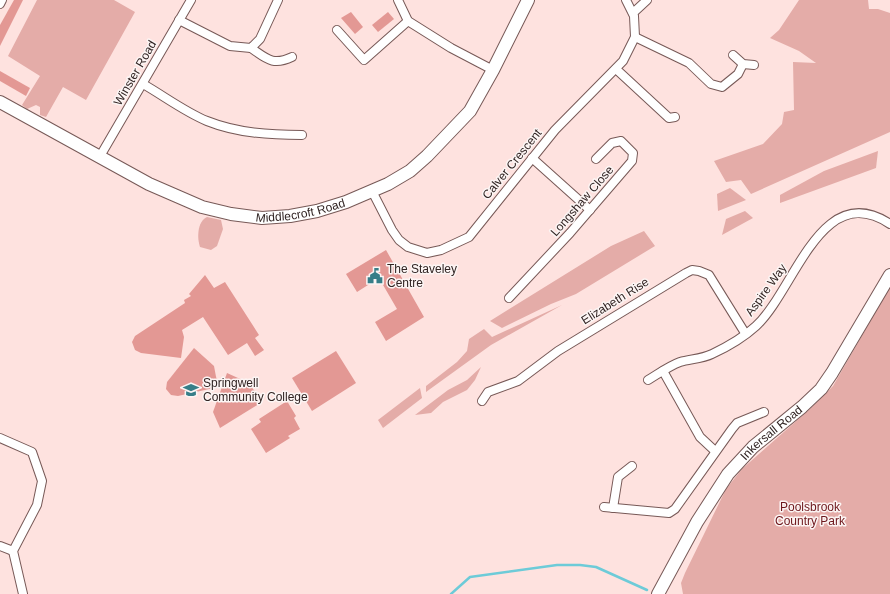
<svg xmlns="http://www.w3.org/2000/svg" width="890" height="594" font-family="Arial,sans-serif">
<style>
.green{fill:#e4aca8}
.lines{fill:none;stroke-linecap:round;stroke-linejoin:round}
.stream{stroke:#6dcbd8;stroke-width:2.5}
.building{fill:#e39894}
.street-casing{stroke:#775957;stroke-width:10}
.secondary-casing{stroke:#775957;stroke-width:14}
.street{stroke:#fff;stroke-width:8}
.secondary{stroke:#fff;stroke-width:12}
.labels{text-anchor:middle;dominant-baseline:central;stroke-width:3;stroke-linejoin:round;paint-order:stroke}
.street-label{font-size:12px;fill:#312423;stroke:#fcf5f4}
.poi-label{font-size:12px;fill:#312423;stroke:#fcf5f4;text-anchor:start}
.park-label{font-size:12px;fill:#6e171c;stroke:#fcf5f4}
</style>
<rect width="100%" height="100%" fill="#fee2df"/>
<g class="green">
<polygon points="37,0 114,0 135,12 86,100 63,87 46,117 40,115 40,107 36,105 27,109 22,105 40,76 8,56"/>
<polygon points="799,0 868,0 869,9 878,9 890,13 890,132 751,194 741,180 726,182 714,161 763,144 782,124 784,112 794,110 793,62 816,63 799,51 770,38 779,30"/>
<polygon points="878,151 876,168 780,203 780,195 824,171"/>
<polygon points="730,188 746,200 718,211 717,194"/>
<polygon points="745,211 753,218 722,235 726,219"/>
<path d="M 207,217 L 221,220 L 223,229 L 217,246 L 211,250 L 200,247 C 197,238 197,222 207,217 Z"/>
<polygon points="644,231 655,246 576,294 551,304 502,328 490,321 611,246"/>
<polygon points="890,287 890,594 683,594 681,583 685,573 726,489 742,469 811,408 833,386"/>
<polygon points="562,305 491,345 426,392 426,386 457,362 467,351 469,339 484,329 492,337"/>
<polygon points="481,367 475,380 467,390 443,402 431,413 415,415 448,390 467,380"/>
<polygon points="420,388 422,398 383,428 378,420"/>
</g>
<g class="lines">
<polyline class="stream" points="451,594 470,577 557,565 580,565 596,567 647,590"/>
</g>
<g class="building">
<polygon points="14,0 23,0 0,46 0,25"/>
<polygon points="351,12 363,27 355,34 341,18"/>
<polygon points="388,12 394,19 378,32 372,25"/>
<polygon points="0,71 30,88 26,96 0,81"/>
<polygon points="386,250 424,317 386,341 375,322 397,309 379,278 357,292 346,274"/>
<polygon points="205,275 214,288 225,282 259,335 255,338 264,350 255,356 247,343 228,355 203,317 182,330 184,337 181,358 141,353 135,350 132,342 135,336 185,303 184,300 191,296 189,294"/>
<polygon points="194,348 214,366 218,387 178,396 171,395 166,389 167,382"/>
<polygon points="336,351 356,383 312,411 292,378"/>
<polygon points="227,373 249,383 262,402 220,428 213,412"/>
<polygon points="287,401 296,416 294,418 300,429 288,436 290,438 266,453 251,429 261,422 259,419"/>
</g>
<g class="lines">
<defs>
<g id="street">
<polyline points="398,0 408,21 451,48 493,70"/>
<polyline points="0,4 2,0"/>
<polyline points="633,13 647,0"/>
<polyline points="179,20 230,46 251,48 260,39 278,0"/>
<polyline points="337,30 364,60 408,21"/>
<polyline points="635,37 689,63 711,84 722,87 738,74 743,64"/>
<path d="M 251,48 C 267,59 273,66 292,57"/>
<polyline points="733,55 743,64 754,65"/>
<polyline points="616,69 669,118 675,117"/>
<path d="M 143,84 C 164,96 185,112 207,121 C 237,133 270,135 302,135"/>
<polyline points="99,158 191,0"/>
<polyline points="532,158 590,210"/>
<polyline points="372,191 392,230 399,240 408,247 427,253 441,250 469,237 555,130 623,61 635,37 634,16 626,0"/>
<polyline points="509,298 570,233 632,161 633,153 621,141 612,143 596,159"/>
<polyline points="663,371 700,437 715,451"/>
<path d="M 648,380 C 658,374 669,366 680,362 C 690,359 702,359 712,354 C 727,347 744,337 756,326 C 795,290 821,178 890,224"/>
<polyline points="482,401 488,392 518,381 558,351 686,273 692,270 699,271 709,275 745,333"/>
<polyline points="0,438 32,452 42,481 37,505 13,551 23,594"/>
<polyline points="604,507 669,513 675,509 732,429 737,423 764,412"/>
<polyline points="613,508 618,477 632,466"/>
<polyline points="0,546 13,551"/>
</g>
<g id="secondary">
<path id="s1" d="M 0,102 L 149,184 L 202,207 L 231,214 L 262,218 L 290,216 L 317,211 L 346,202 L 388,184 L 410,171 L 427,156 L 470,111 L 493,70 L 528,0"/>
<path id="s2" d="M 658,594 L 697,522 L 728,474 L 753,447 L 802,407 L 821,389 L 832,373 L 890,275"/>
</g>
</defs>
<use href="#street" class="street-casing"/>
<use href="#secondary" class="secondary-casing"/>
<use href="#street" class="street"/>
<use href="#secondary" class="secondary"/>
</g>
<defs>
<symbol id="civic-bare" viewBox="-9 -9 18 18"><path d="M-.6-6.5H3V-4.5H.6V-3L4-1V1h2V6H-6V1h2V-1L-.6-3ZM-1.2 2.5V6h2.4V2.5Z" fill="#377e88" stroke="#fcf5f4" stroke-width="2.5" paint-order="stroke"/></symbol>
<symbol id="school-bare" viewBox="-9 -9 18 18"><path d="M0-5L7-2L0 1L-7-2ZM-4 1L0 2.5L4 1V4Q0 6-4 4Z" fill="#377e88" stroke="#fcf5f4" stroke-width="2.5" paint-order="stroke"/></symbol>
</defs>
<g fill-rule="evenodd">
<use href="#civic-bare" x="364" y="265" width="22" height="22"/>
<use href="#school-bare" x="180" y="379" width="22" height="22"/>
</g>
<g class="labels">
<g class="street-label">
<text transform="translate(135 73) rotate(-60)">Winster Road</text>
<text transform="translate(512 164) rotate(-51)">Calver Crescent</text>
<text transform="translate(582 201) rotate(-49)">Longshaw Close</text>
<text stroke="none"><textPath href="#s1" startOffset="328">Middlecroft Road</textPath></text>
<text transform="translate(766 290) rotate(-54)">Aspire Way</text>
<text transform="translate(615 301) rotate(-32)">Elizabeth Rise</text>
<text stroke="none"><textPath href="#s2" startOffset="199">Inkersall Road</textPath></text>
</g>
<g class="poi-label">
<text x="387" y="269">The Staveley<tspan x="387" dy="14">Centre</tspan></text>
<text x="203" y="383">Springwell<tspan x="203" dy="14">Community College</tspan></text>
</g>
<g class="park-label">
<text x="810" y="507">Poolsbrook<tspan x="810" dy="14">Country Park</tspan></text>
</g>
</g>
</svg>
